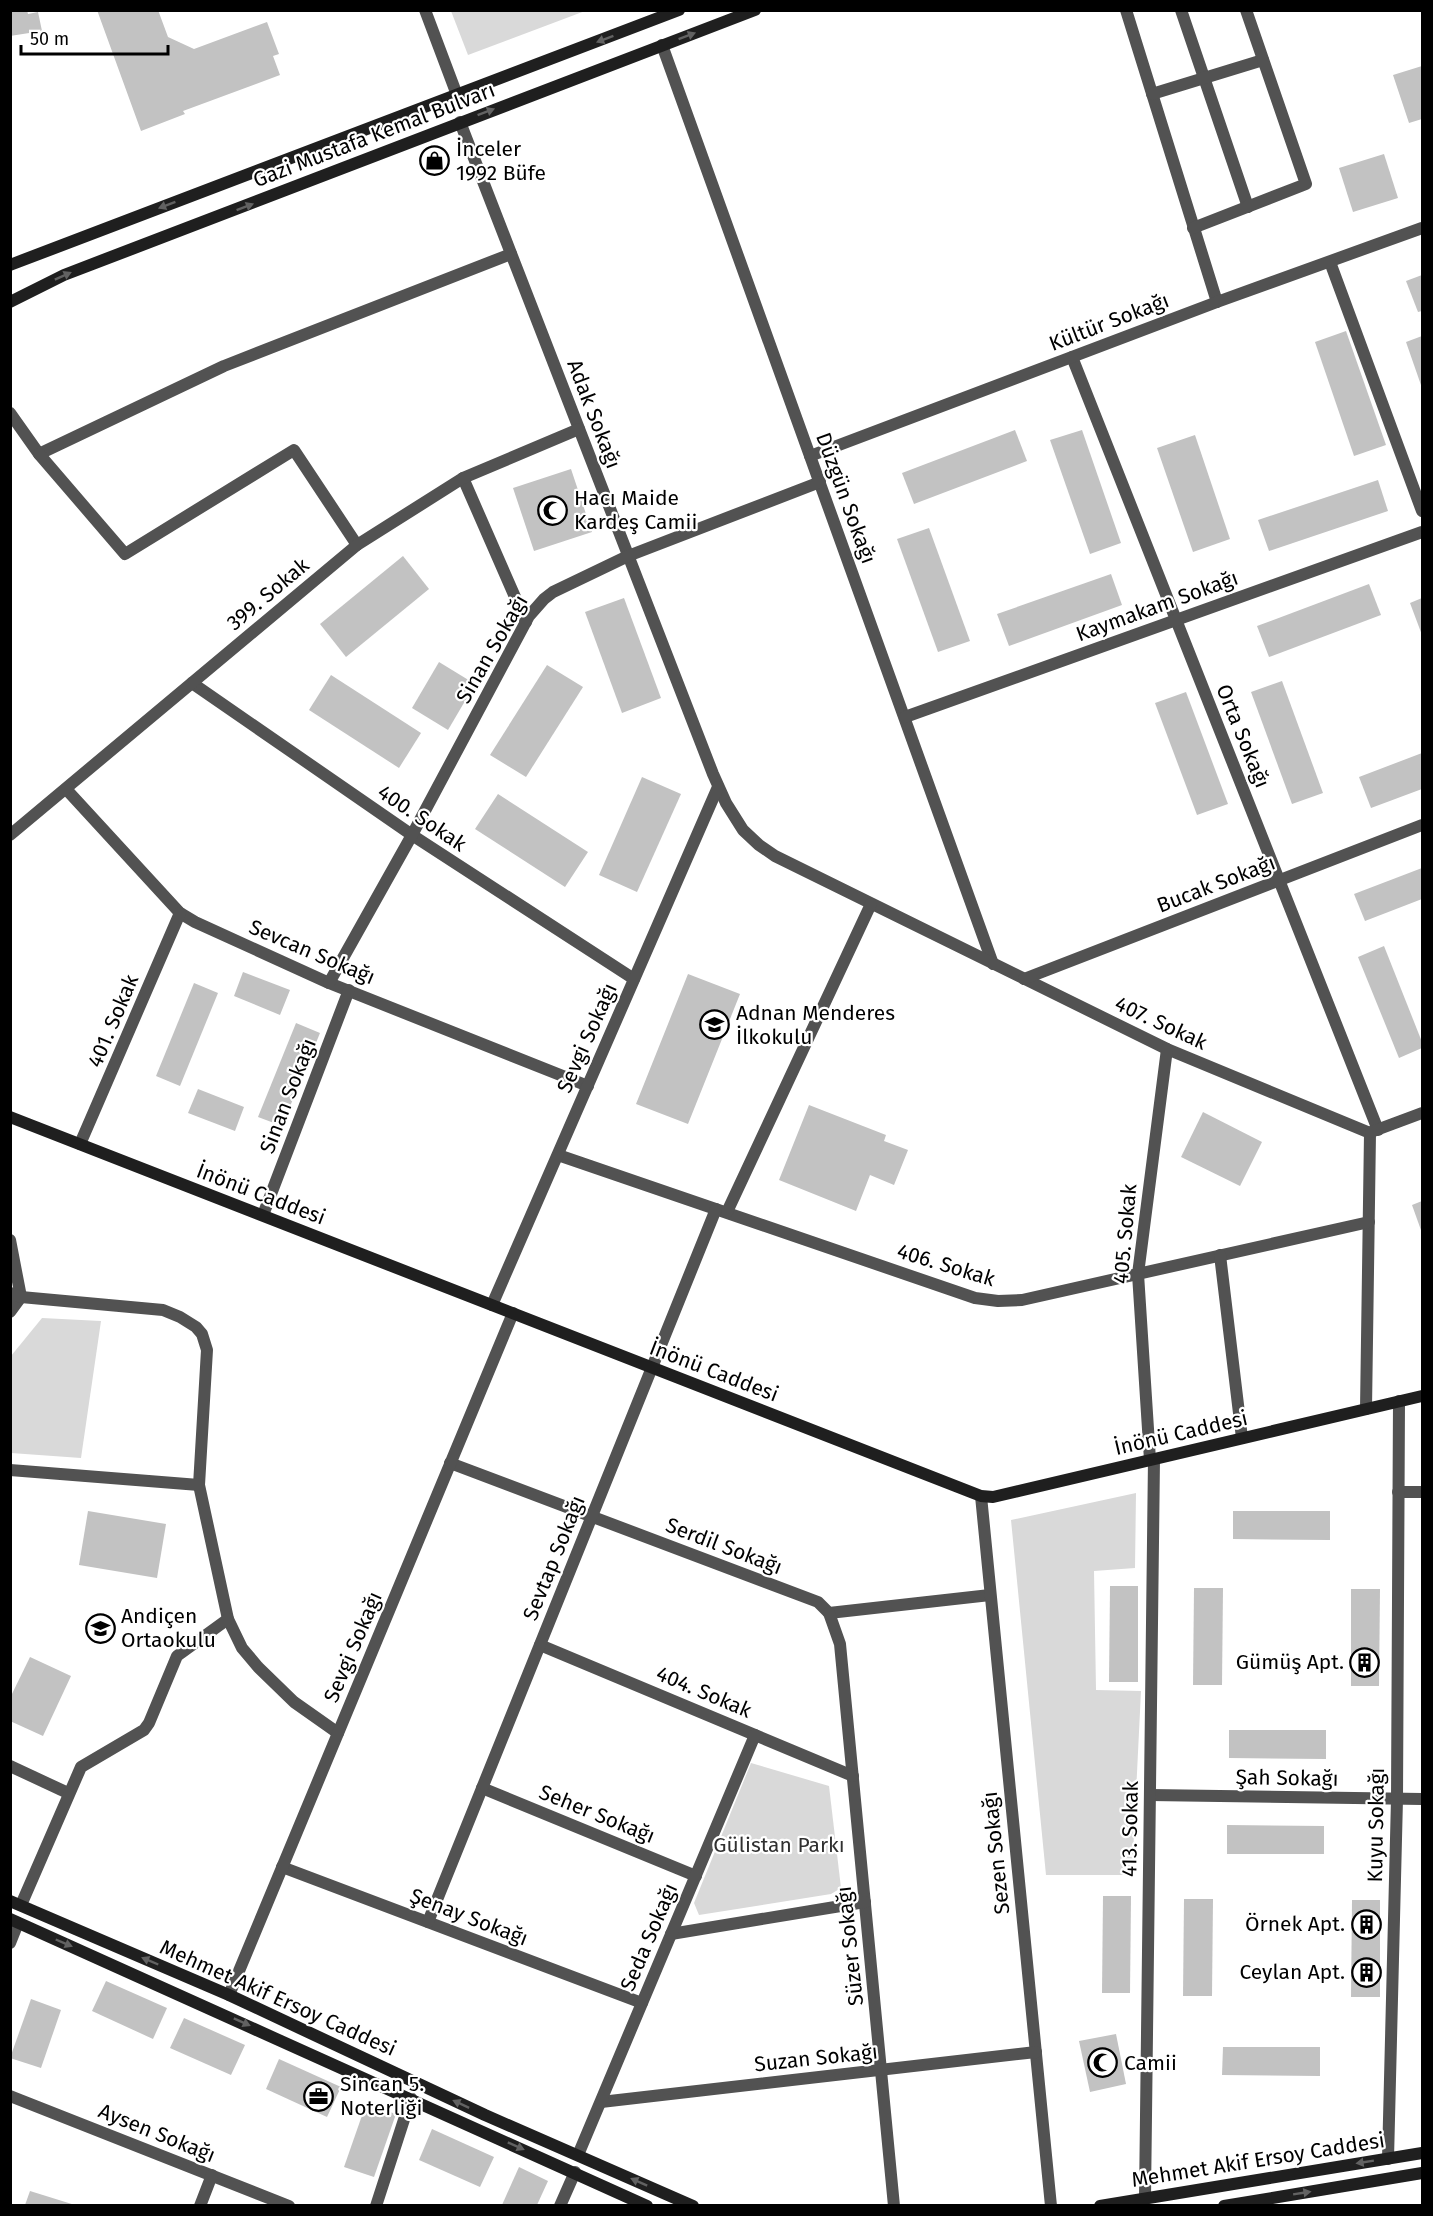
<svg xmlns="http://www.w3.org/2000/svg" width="1433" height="2216" font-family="'Fira Sans',sans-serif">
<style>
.green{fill:#d9d9d9}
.building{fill:#c2c2c2}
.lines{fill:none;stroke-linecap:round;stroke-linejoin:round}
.street{stroke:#525252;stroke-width:12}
.secondary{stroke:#1f1f1f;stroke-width:12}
.oneway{fill:#626262}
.labels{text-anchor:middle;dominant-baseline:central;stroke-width:4.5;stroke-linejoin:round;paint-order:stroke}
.street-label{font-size:21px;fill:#000;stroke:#fff}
.poi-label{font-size:21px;fill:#000;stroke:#fff;text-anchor:start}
.park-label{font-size:21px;fill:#303030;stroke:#fff}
</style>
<rect width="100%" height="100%" fill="#fff"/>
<g class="green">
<polygon points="451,11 585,11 468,55"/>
<polygon points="42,1318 101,1321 81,1458 11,1453 11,1356"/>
<polygon points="1136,1493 1135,1568 1094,1571 1096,1690 1141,1691 1132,1875 1046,1875 1011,1520"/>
<polygon points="751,1763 829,1786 841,1888 831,1894 699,1915 694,1903"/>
</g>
<g class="building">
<polygon points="10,10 27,10 28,14 38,12 42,31 10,36"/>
<polygon points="97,10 158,10 168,37 194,49 267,22 279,54 273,56 280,75 183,111 185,114 141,131"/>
<polygon points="1422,66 1422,119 1409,123 1393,75"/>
<polygon points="1384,154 1398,198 1353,212 1339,168"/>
<polygon points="1422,275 1422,311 1418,312 1406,281"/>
<polygon points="1346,331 1386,445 1354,456 1315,342"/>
<polygon points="1422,336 1422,388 1406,342"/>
<polygon points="1015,430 1027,461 914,504 902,473"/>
<polygon points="1082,430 1121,543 1090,554 1050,440"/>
<polygon points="1195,435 1230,539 1193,552 1157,448"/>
<polygon points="571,469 592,532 534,551 513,488"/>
<polygon points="1378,480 1388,511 1269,551 1258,520"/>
<polygon points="929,528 970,641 938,652 897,539"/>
<polygon points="403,556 429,589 346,657 320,624"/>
<polygon points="1111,574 1122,605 1009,646 997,614"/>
<polygon points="1369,584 1381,615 1269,657 1257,626"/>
<polygon points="624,598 661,698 622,713 585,612"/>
<polygon points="1422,598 1422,635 1410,603"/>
<polygon points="439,662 475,684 448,730 412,708"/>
<polygon points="547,665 583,687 526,777 490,755"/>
<polygon points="331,675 421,733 399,768 309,710"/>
<polygon points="1282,681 1323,793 1292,804 1251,692"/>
<polygon points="1186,692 1228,804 1197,815 1155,703"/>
<polygon points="1422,753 1422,789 1371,808 1359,777"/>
<polygon points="642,777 681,794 637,892 599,875"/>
<polygon points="498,794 588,852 565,887 475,829"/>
<polygon points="1422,868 1422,899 1365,921 1354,894"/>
<polygon points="1384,946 1422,1042 1422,1048 1399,1058 1358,957"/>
<polygon points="243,972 290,990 280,1015 234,996"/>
<polygon points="688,974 740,994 688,1124 636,1104"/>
<polygon points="194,983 218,993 180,1086 156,1076"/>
<polygon points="296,1023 320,1033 282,1126 258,1117"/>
<polygon points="198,1089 244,1107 235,1131 188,1113"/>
<polygon points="809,1105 886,1135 884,1141 908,1150 894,1185 870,1175 856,1211 779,1180"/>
<polygon points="1203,1112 1262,1142 1240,1186 1181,1157"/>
<polygon points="1422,1201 1422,1233 1412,1205"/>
<polygon points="88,1511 166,1524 157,1578 79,1565"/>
<polygon points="1233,1511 1330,1511 1330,1540 1233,1539"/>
<polygon points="1110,1586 1138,1586 1138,1682 1109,1682"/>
<polygon points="1194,1588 1223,1588 1222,1685 1193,1685"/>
<polygon points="1351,1589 1380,1589 1379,1686 1351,1686"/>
<polygon points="30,1657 71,1676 43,1736 10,1721 10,1698"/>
<polygon points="1229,1730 1326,1730 1326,1759 1229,1758"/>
<polygon points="1227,1825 1324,1826 1324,1854 1227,1854"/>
<polygon points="1103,1896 1131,1896 1130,1993 1102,1993"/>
<polygon points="1184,1899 1213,1899 1212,1996 1183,1996"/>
<polygon points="1352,1900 1380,1900 1380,1997 1351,1997"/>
<polygon points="106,1981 167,2008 153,2039 92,2011"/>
<polygon points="31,1999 61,2010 41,2068 10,2058"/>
<polygon points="184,2018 245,2045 231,2075 170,2048"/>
<polygon points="1116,2034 1126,2084 1090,2092 1079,2041"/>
<polygon points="1223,2047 1320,2047 1320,2076 1222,2075"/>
<polygon points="279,2059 341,2087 327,2117 266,2089"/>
<polygon points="366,2104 396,2114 374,2177 344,2167"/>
<polygon points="432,2129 494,2157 480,2187 419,2160"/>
<polygon points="519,2167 548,2181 537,2205 502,2205"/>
<polygon points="30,2191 75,2205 25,2205"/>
</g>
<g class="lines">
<g class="street">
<polyline points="425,10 457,95"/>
<polyline points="1126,10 1217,302"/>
<polyline points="1181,10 1248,207"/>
<polyline points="662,45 993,964"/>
<polyline points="1152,94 1263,60"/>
<polyline points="460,122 713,774 726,803 743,830 759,845 775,856 1167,1049 1370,1133 1366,1409"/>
<polyline points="1193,228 1306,184 1246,10"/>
<polyline points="1330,262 1422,511"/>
<polyline points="1072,357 1378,1130"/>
<polyline points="10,413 39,454 224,366 511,254"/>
<polyline points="39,454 125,554 294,450 357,545"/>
<polyline points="810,456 1217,302 1422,228"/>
<polyline points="463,478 526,622"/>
<polyline points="192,683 412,835 634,979"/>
<polyline points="905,717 1422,532"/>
<polyline points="66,789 180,913 195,922 329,983 588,1086"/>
<polyline points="10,835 357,545 463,478 579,429"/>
<polyline points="1024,979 1422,825"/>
<polyline points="329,983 412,835 529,616 544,599 553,592 628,556 820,482"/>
<polyline points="1371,1132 1422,1113"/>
<polyline points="80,1144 180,913"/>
<polyline points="558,1155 975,1298 998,1301 1022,1300 1369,1222"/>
<polyline points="727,1212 871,904"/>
<polyline points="263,1215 349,990"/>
<polyline points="10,1240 21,1297 10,1312"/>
<polyline points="1220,1255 1242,1438"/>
<polyline points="10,1293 21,1297 163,1310 180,1317 196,1327 202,1334 207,1350 199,1485 228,1619 242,1648 258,1667 294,1702 338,1733"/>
<polyline points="492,1305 718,787"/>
<polyline points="1150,1460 1138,1274 1167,1049"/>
<polyline points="450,1463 818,1602 829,1613 990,1595"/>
<polyline points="10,1470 199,1485"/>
<polyline points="1398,1492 1422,1492"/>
<polyline points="981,1496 1051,2206"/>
<polyline points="829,1613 840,1644 894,2206"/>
<polyline points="540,1645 853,1776"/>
<polyline points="10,1766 68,1793"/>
<polyline points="482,1788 696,1876"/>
<polyline points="1150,1795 1422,1799"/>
<polyline points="282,1867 642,2003"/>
<polyline points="21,1905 81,1767 144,1730 149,1723 177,1656 228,1619"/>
<polyline points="428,1922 716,1209"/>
<polyline points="671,1934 865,1902"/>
<polyline points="10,1943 18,1923"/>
<polyline points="229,1995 513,1313"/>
<polyline points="10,2096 289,2206"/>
<polyline points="601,2102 1036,2052"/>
<polyline points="578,2155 755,1735"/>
<polyline points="1388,2159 1397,1799 1399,1401"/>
<polyline points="1145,2198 1154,1459"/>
<polyline points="200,2206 212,2175"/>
<polyline points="376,2206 411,2098"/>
<polyline points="560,2206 575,2172"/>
</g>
<g class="secondary">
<polyline points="10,265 679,10"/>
<polyline points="10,302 64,275 755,10"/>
<polyline points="10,1117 981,1496 993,1497 1422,1396"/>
<polyline points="10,1901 229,1995 485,2115 693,2206"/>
<polyline points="10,1919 647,2206"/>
<polyline points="1100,2206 1422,2153"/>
<polyline points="1224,2206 1422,2173"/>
</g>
</g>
<defs><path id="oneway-solid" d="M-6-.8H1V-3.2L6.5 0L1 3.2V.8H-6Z" transform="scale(1.5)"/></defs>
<g class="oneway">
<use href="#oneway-solid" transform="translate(687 36) rotate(-21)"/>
<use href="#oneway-solid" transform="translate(605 39) rotate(159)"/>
<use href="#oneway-solid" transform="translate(486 112) rotate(-21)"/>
<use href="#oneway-solid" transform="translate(167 205) rotate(159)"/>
<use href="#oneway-solid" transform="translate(245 207) rotate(-21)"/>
<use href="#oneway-solid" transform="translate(63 276) rotate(-24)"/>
<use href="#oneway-solid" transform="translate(64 1943) rotate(23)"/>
<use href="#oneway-solid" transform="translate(150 1961) rotate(-157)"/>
<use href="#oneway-solid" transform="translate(242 2022) rotate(24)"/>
<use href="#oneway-solid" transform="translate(461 2104) rotate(-155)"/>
<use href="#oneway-solid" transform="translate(516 2146) rotate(24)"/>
<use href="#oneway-solid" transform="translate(1365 2162) rotate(171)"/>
<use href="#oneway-solid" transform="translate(639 2182) rotate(-156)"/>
<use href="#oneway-solid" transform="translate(1302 2193) rotate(-9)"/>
</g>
<defs>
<symbol id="shop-ring" viewBox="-11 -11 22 22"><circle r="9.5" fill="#fff" stroke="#000" stroke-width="1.5"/><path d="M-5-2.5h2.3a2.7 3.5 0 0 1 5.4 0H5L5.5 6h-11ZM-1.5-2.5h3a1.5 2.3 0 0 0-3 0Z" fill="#000"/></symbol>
<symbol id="mosque-ring" viewBox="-11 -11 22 22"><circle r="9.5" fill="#fff" stroke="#000" stroke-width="1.5"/><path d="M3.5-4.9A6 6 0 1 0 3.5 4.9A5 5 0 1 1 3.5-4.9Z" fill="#000"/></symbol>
<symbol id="school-ring" viewBox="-11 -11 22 22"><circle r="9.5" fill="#fff" stroke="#000" stroke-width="1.5"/><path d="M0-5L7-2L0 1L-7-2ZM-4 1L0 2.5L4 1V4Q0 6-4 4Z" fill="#000"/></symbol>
<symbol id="building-ring" viewBox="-11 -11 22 22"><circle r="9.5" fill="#fff" stroke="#000" stroke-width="1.5"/><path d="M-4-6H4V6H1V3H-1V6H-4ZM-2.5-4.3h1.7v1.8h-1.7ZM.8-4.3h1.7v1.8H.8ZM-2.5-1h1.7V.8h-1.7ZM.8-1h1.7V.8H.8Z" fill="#000"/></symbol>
<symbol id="office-ring" viewBox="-11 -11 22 22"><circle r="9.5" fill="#fff" stroke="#000" stroke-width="1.5"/><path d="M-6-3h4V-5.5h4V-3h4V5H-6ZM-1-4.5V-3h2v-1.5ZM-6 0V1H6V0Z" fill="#000"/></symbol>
</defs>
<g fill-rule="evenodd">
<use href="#shop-ring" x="418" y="144" width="33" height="33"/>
<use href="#mosque-ring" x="536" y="494" width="33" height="33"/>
<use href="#school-ring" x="698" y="1008" width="33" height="33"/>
<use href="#school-ring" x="84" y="1612" width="33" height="33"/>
<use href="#building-ring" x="1348" y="1646" width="33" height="33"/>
<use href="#building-ring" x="1350" y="1908" width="33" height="33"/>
<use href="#building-ring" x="1350" y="1956" width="33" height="33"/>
<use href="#mosque-ring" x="1086" y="2046" width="33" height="33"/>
<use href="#office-ring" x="302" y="2080" width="33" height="33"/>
</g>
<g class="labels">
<g class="street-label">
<text transform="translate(374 135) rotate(-21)">Gazi Mustafa Kemal Bulvarı</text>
<text transform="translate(1109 322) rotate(-21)">Kültür Sokağı</text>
<text transform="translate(594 414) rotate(69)">Adak Sokağı</text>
<text transform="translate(846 498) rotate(70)">Düzgün Sokağı</text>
<text transform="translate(268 594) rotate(-40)">399. Sokak</text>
<text transform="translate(1157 606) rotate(-20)">Kaymakam Sokağı</text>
<text transform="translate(492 649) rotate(-60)">Sinan Sokağı</text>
<text transform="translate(1243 736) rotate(68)">Orta Sokağı</text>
<text transform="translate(422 818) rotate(34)">400. Sokak</text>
<text transform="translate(1216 884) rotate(-21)">Bucak Sokağı</text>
<text transform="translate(312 952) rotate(23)">Sevcan Sokağı</text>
<text transform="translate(113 1021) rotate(-67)">401. Sokak</text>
<text transform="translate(1161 1023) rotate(25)">407. Sokak</text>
<text transform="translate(587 1038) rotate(-66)">Sevgi Sokağı</text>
<text transform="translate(288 1096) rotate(-69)">Sinan Sokağı</text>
<text transform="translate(261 1194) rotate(21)">İnönü Caddesi</text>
<text transform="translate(1125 1234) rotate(-85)">405. Sokak</text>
<text transform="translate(946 1265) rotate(17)">406. Sokak</text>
<text transform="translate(714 1371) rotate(21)">İnönü Caddesi</text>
<text transform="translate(1181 1433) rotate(-13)">İnönü Caddesi</text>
<text transform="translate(724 1546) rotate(21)">Serdil Sokağı</text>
<text transform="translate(554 1558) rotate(-68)">Sevtap Sokağı</text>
<text transform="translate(353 1647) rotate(-67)">Sevgi Sokağı</text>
<text transform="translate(704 1692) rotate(23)">404. Sokak</text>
<text transform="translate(1287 1778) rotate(1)">Şah Sokağı</text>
<text transform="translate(597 1814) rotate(22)">Seher Sokağı</text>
<text transform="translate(1376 1825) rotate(-89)">Kuyu Sokağı</text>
<text transform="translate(1130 1829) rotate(-89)">413. Sokak</text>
<text transform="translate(996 1853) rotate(-96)">Sezen Sokağı</text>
<text transform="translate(469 1917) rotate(21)">Şenay Sokağı</text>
<text transform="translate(649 1937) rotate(-67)">Seda Sokağı</text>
<text transform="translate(850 1946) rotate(-96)">Süzer Sokağı</text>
<text transform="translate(278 1998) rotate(24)">Mehmet Akif Ersoy Caddesi</text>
<text transform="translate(816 2058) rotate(-6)">Suzan Sokağı</text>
<text transform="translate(157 2133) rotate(22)">Aysen Sokağı</text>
<text transform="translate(1258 2160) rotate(-9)">Mehmet Akif Ersoy Caddesi</text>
</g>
<g class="poi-label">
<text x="456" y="149">İnceler<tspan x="456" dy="24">1992 Büfe</tspan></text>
<text x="574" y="498">Hacı Maide<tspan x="574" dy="24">Kardeş Camii</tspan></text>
<text x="736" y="1013">Adnan Menderes<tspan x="736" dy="24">İlkokulu</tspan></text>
<text x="121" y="1616">Andiçen<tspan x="121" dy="24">Ortaokulu</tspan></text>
<text x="1344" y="1662" text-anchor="end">Gümüş Apt.</text>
<text x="1345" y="1924" text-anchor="end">Örnek Apt.</text>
<text x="1345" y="1972" text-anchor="end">Ceylan Apt.</text>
<text x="1124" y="2063">Camii</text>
<text x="340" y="2084">Sincan 5.<tspan x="340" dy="24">Noterliği</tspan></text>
</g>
<g class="park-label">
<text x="779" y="1845">Gülistan Parkı</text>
</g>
</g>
<rect width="1433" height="2216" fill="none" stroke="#000000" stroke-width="24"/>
<path d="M21 45v9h147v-9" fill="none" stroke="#000000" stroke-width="3"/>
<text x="30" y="45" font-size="18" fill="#000000" stroke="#ffffff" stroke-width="4.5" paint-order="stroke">50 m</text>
</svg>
